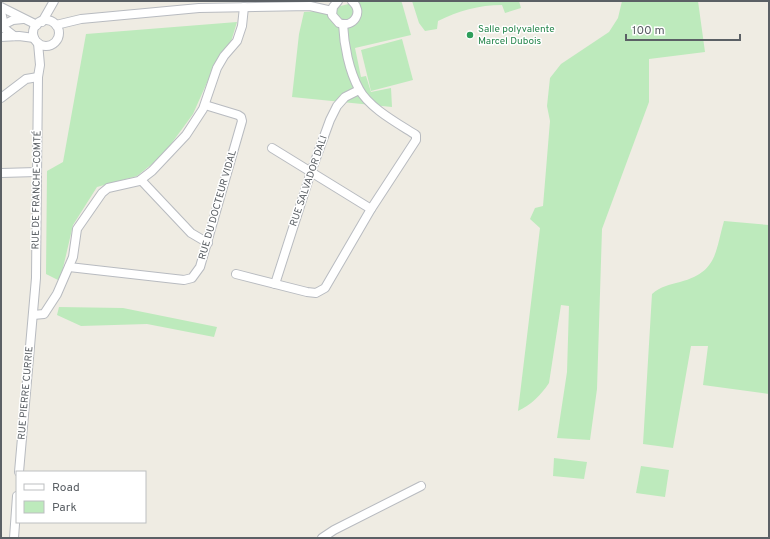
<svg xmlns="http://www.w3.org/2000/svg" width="770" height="539" font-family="Overpass,sans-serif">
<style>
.green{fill:#bdeabc}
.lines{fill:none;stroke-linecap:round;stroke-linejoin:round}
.minor-casing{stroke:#b8bbc0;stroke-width:10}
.minor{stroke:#fff;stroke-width:8}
.leisure-dot{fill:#2e9e5b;stroke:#fff;stroke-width:1.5}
.labels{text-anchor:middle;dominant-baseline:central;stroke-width:3;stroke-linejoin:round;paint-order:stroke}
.leisure-label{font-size:10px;fill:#27864d;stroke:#fff;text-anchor:start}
.street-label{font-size:10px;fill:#5b6065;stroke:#fff}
</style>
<rect width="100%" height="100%" fill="#efece3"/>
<g class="green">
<polygon points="360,1 401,1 402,3 411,35 355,48 361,77 366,76 371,92 391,88 392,107 292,97 299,34 304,12 321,11"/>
<path d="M 412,1 L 519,1 L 521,8 L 505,13 L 502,5 C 479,5 458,11 438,21 L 437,29 L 425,31 L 419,23 Z"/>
<path d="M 622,1 L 698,1 L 705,52 L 649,59 L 649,102 L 602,229 L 597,389 L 590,440 L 557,438 L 567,372 L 569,306 L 561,305 L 549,383 C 541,395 531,405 518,411 L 540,228 L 530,219 L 535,208 L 543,206 L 550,121 L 547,106 L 550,78 L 561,64 L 609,32 L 618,18 Z"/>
<polygon points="237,22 230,45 209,78 193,114 163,155 137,176 97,187 73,225 60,281 46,274 47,171 63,162 86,34"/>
<polygon points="402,39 413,80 371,91 361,50"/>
<path d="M 724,221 L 769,225 L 769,394 L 703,385 L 708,346 L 691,346 L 673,448 L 643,444 L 652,294 C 661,286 669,285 680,282 C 717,272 715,253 724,221 Z"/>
<polygon points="59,307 123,308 217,327 214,337 147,324 81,326 57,315"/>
<polygon points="554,458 587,462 584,479 553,476"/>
<polygon points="641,466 669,470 665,497 636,493"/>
</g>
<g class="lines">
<defs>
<g id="minor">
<path d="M 338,1 L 333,7 L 332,15 L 339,23 C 354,28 364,12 352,1"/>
<polyline points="1,7 37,25"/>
<polyline points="1,12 5,29 14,36"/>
<circle cx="46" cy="33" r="13"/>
<polyline points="42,22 54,1"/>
<polyline points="56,25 81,19 199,8 310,6 332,11"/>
<polyline points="1,26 13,20 23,19"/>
<polyline points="1,37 19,36 34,38"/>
<polyline points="1,98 26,79 38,77"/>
<polyline points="272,148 371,209"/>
<polyline points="1,173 37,172"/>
<polyline points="141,180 191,233 208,243"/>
<polyline points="69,267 184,280 192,278 200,267 242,121 241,117 238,115 205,105"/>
<path d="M 236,274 L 307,292 L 316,293 L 325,288 L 371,209 L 416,140 L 416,135 C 399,124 369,108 359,89 C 349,71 344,45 343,24"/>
<polyline points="275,284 311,172 330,120 337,106 345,97 359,90"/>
<polyline points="33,315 44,314 57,294 73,257 77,229 102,193 108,188 139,181 152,171 186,135 203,109 217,68 224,56 237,41 242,26 244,7"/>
<polyline points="19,472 36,278 38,77 40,65 38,43"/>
<polyline points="14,538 17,496"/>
<polyline points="322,538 334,530 421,486"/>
</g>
</defs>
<use href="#minor" class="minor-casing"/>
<use href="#minor" class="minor"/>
</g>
<circle class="leisure-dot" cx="470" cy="35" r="4"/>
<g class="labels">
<g class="leisure-label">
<text x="478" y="29">Salle polyvalente<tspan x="478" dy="12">Marcel Dubois</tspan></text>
</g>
<g class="street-label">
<text transform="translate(309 181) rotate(-71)">RUE SALVADOR DALI</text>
<text transform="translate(37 190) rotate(-89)">RUE DE FRANCHE-COMTÉ</text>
<text transform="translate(218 205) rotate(-74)">RUE DU DOCTEUR VIDAL</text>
<text transform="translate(26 393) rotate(-85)">RUE PIERRE CURRIE</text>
</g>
</g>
<rect width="770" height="539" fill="none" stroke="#5b6065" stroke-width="4"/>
<rect x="16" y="471" width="130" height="52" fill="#ffffff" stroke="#bdbfc1"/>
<rect x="24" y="484" width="20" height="6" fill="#ffffff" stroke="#bdbfc1"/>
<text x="52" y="491" font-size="12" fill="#5b6065">Road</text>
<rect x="24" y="501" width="20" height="12" fill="#bdeabc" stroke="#bdbfc1"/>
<text x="52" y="511" font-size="12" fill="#5b6065">Park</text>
<path d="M626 34v6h114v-6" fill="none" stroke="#5b6065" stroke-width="2"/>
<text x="632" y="34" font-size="12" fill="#5b6065" stroke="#ffffff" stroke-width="3" paint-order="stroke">100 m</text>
</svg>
